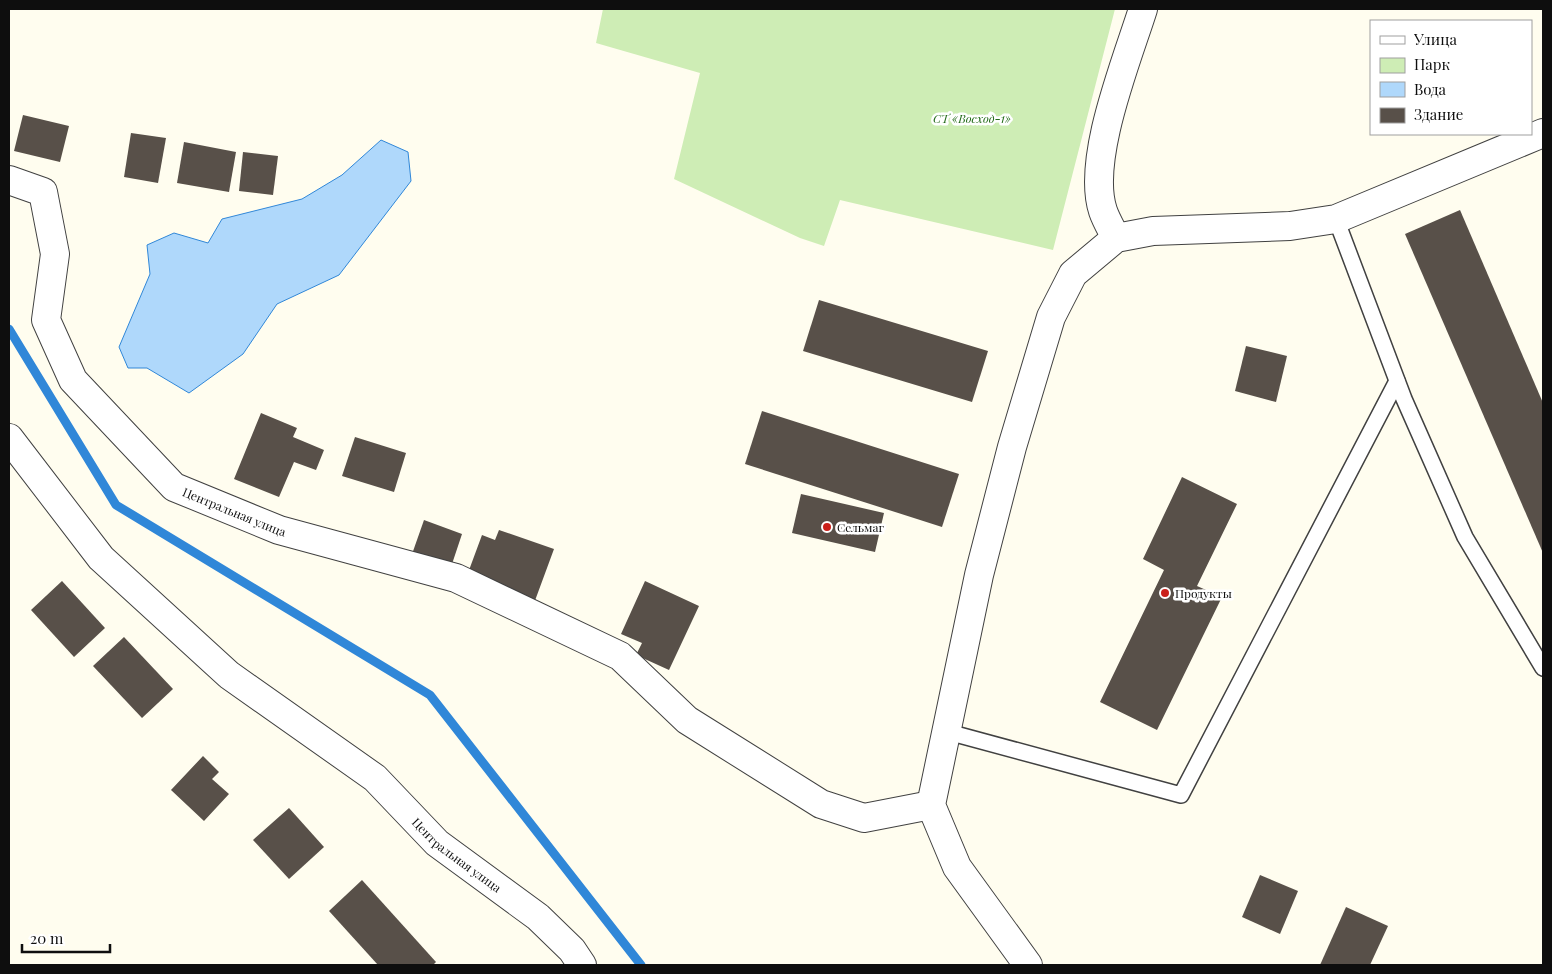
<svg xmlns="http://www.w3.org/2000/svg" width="1552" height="974" font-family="'Playfair Display',serif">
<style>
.green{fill:#ceedb5}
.water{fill:#afd8fb;stroke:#3087d8}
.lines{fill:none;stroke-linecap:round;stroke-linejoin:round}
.stream{stroke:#3087d8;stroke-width:9}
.building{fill:#585049}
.lane-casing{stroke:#414141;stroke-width:18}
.street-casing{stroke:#414141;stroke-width:30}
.lane{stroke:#fff;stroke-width:15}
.street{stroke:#fff;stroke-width:28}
.poi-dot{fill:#ca201a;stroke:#fff;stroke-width:2}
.labels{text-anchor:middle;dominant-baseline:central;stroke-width:5;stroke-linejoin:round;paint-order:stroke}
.park-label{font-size:12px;font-style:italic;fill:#236b19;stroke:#fff}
.street-label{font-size:12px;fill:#0e0e0e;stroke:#fff}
.poi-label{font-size:12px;fill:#0e0e0e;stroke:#fff;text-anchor:start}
</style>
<rect width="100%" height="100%" fill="#fffdef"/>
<polygon class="green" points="603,9 1115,9 1053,250 840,200 824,246 800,238 674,179 700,73 596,43"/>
<polygon class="water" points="381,140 408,152 411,181 339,275 277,304 243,354 189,393 147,368 128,368 119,347 150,274 147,245 174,233 208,243 222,219 302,199 342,175"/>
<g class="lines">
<polyline class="stream" points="9,329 116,505 430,695 641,965"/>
</g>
<g class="building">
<polygon points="23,115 69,126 60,162 14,151"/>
<polygon points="131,133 166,138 158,183 124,177"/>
<polygon points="184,142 236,152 229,192 177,183"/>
<polygon points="243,152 278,156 273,195 239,191"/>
<polygon points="1460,210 1543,403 1543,553 1405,234"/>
<polygon points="819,300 988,351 972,402 803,351"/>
<polygon points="1246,346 1287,356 1276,402 1235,391"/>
<polygon points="762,411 959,474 942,527 745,464"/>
<polygon points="261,413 297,428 293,437 324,450 316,470 294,462 279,497 234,479"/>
<polygon points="355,437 406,453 394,492 342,476"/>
<polygon points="1182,477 1237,504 1197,586 1222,597 1157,730 1100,702 1164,570 1143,559"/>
<polygon points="801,494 884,513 875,552 792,533"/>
<polygon points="424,520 462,534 450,570 411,557"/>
<polygon points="499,530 554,549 533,606 465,581 482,535 495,540"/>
<polygon points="62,581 105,628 74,657 31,610"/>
<polygon points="645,581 699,606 669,670 636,655 642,643 621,634"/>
<polygon points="124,637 173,689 142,718 93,666"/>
<polygon points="203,756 219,772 212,779 229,794 204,821 171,790"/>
<polygon points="289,808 324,847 289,879 253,840"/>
<polygon points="1260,875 1298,891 1280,934 1242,917"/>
<polygon points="362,880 436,962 433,965 378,965 329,911"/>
<polygon points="1346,907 1388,926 1370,965 1320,965"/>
</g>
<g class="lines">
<defs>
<g id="lane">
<polyline points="1336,219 1404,399 1465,537 1543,668"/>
<polyline points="948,732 1181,795 1397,381"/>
</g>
<g id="street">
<path id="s1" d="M 9,180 L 43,192 L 55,254 L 46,320 L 73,380 L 174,487 L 279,530 L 456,578 L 620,656 L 687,720 L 821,804 L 864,818 L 931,805"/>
<path d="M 1116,238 C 1112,230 1106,220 1103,211 C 1086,160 1127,60 1143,9"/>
<path id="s2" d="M 9,438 L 101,558 L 229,675 L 375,778 L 437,843 L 538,917 L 572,950 L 582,965"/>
<polyline points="1028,965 957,867 931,805 979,575 1012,447 1051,317 1073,274 1116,238 1153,231 1290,226 1336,219 1543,133"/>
</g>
</defs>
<use href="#lane" class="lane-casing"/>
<use href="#street" class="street-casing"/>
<use href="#lane" class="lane"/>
<use href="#street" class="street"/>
</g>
<g class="poi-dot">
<circle cx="827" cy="527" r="5"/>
<circle cx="1165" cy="593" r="5"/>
</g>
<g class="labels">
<g class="park-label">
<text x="972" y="118">СТ «Восход-1»</text>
</g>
<g class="street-label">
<text stroke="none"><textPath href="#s1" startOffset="444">Центральная улица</textPath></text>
<text stroke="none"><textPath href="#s2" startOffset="616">Центральная улица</textPath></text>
</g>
<g class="poi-label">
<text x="837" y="527">Сельмаг</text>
<text x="1175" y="593">Продукты</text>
</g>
</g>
<rect width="1552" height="974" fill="none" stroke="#0e0e0e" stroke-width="20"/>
<rect x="1370" y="20" width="162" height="115" fill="#ffffff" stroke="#9f9f9f"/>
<rect x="1380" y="36" width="25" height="8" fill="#ffffff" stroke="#9f9f9f"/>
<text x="1414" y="45" font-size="15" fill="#0e0e0e">Улица</text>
<rect x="1380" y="58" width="25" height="15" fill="#ceedb5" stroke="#9f9f9f"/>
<text x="1414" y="70" font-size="15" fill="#0e0e0e">Парк</text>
<rect x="1380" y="82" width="25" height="15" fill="#afd8fb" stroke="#9f9f9f"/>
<text x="1414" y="95" font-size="15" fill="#0e0e0e">Вода</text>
<rect x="1380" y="108" width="25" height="15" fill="#585049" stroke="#9f9f9f"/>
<text x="1414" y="120" font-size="15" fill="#0e0e0e">Здание</text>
<path d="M22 944v8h88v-8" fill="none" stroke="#0e0e0e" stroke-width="2.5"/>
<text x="30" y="944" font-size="15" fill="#0e0e0e" stroke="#ffffff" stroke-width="4" paint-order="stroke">20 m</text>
</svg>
